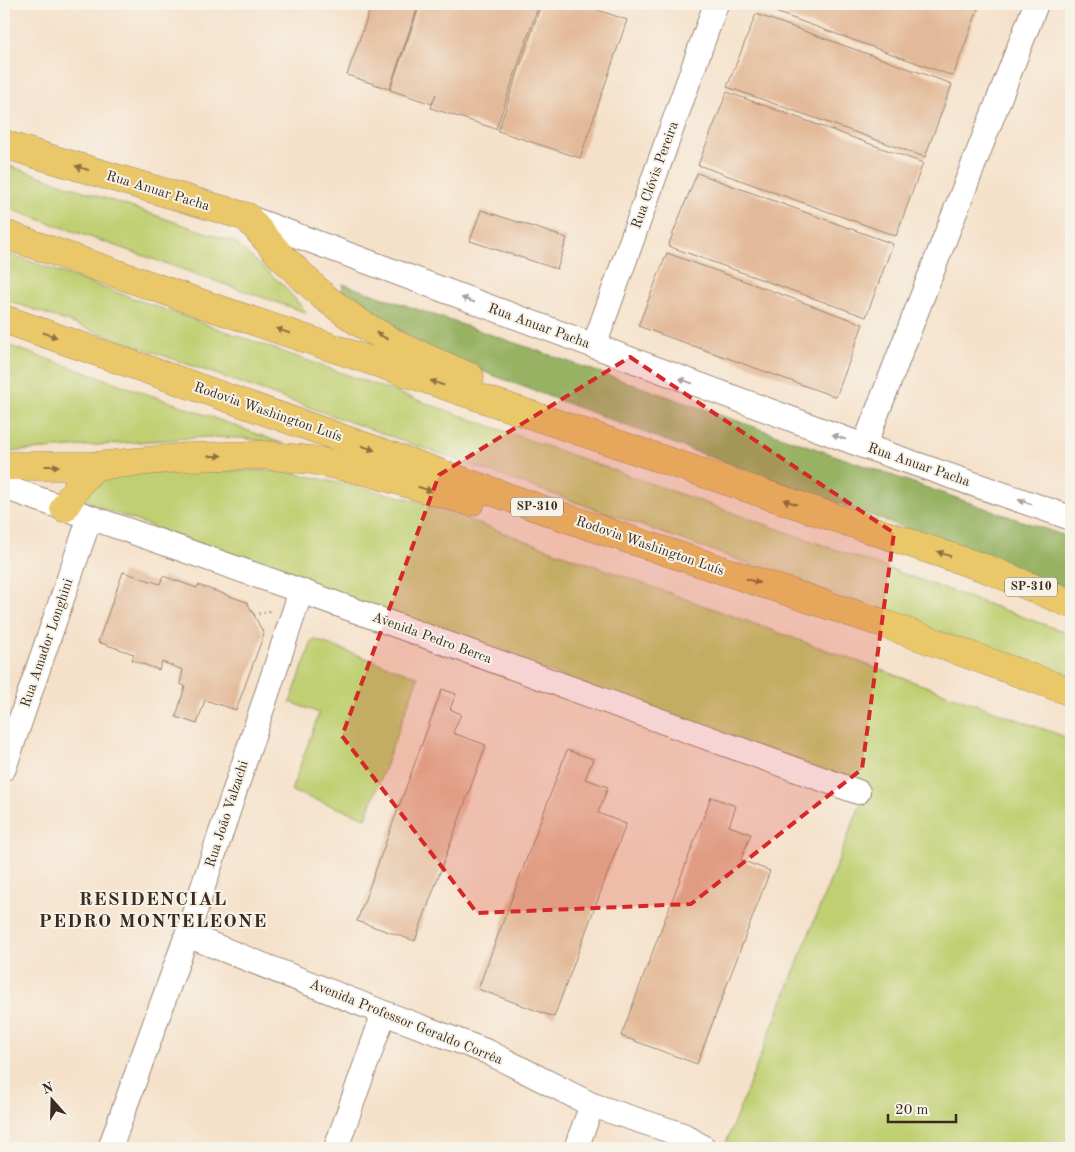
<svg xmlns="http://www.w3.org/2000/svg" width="1075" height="1152" font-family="'Old Standard TT',serif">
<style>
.green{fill:#bfcf71;stroke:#7d7c48}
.forest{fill:#97b263;stroke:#696e40}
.building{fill:#e3ba99}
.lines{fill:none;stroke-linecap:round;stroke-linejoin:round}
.minor-casing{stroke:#988674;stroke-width:26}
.major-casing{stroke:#988674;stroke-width:29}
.highway-casing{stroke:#988674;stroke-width:29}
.path{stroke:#988674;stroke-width:3;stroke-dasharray:1 4;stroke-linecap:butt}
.minor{stroke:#fff;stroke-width:24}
.major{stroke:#eac769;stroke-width:28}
.highway{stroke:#eac769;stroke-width:28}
.oneway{fill:#8a7140}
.oneway2{fill:#a79f9a}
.marked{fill:#d62828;fill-opacity:0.2;stroke:#d62828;stroke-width:4;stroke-dasharray:10 6;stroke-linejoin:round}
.labels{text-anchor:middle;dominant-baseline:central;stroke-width:4;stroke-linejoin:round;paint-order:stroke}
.shield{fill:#f7f3e8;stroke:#73665b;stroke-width:1}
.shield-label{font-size:12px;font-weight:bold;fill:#3b2a1e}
.street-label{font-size:14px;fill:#3b2a1e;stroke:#f7f3e8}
.district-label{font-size:19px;font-weight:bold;letter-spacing:1px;fill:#3b2a1e;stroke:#f7f3e8}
</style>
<rect width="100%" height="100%" fill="#f7f3e8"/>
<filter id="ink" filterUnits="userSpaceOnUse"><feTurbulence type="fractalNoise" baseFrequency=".02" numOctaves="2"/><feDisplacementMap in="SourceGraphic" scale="10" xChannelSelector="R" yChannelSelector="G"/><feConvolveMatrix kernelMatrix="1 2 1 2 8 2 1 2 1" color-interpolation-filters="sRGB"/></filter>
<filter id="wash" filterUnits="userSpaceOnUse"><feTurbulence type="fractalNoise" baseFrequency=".0096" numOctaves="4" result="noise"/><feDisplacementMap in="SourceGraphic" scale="20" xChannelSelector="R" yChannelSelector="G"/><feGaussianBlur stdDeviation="1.12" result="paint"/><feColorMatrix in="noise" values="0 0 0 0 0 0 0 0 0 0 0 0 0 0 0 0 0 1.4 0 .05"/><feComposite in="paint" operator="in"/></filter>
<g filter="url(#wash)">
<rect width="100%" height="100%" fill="#f5e1ca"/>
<g class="green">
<polygon points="4,164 234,242 283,285 307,313 4,207"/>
<polygon points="4,252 1071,634 1071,678 4,299"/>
<polygon points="4,344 179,405 284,444 242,438 206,437 4,452"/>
<polygon points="280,470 411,499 1071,739 1071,1148 731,1148 725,1145 867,788 85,502 78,496 98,473"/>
<polygon points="313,639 418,677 366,818 291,791 319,713 290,702"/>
</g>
<path class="forest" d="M 343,284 C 586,366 828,454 1071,538 L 1071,589 L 667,441 L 442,356 L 341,297 Z"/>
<g id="blocks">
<g class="building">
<polygon points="372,4 419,4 389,89 347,75"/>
<polygon points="420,4 539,4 496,129 431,108 436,94 432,104 390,90"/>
<polygon points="541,4 580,4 627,20 580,158 498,131"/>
<polygon points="753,4 980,4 953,76"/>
<polygon points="756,14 952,84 925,157 727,87"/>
<polygon points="727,92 923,163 896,236 698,165"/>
<polygon points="697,173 893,244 866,317 668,246"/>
<polygon points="481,210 567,238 557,269 470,241"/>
<polygon points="667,253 863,324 836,397 638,326"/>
<polygon points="123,572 160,584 163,576 197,588 198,585 247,602 264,634 236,710 205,700 197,724 176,717 185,686 180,684 183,670 162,662 159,670 132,660 134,654 98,642"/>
<polygon points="442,689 456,694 450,709 461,714 453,733 486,745 415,941 357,921"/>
<polygon points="567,750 593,759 585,779 608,787 598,813 626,824 554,1017 478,989"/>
<polygon points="711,797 736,806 729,826 751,834 741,860 770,871 697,1064 621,1036"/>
</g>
</g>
</g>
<g filter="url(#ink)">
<use href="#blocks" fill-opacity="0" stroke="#988674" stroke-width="1"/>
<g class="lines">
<defs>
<g id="minor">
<polyline points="247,217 864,446 1071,518"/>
<polyline points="594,346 716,4"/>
<polyline points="864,446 1036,4"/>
<polyline points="4,487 301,591 858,792"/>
<polyline points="4,768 90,517"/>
<polyline points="187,935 384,1013 488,1052 592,1105 683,1135 704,1148"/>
<polyline points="110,1148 187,935 301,591"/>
<polyline points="336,1148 384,1013"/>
<polyline points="576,1148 592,1105"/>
</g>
<polyline id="major" points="4,144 32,153 247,217"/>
<g id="highway">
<polyline points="247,217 280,255 324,297 357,321 399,346 470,377"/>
<polyline points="4,234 206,305 990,570 1071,604"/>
<polyline points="4,319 601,530 882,623 1071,692"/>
<polyline points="4,466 95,466 188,457 262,455 312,460 369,472 471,502"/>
<polyline points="64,508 81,481 95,466"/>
</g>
</defs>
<use href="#minor" class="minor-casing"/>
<use href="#major" class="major-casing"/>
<use href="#highway" class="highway-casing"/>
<polyline class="path" points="254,615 270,611"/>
<use href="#minor" class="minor"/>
<use href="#major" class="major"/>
<use href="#highway" class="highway"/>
</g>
<defs><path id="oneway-solid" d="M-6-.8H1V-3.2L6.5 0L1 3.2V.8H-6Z" transform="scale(1.25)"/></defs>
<g class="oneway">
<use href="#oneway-solid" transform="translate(82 168) rotate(-163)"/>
<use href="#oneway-solid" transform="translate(283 331) rotate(-161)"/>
<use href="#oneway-solid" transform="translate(50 335) rotate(19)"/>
<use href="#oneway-solid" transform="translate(382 336) rotate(-149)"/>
<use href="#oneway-solid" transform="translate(437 383) rotate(-161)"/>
<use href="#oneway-solid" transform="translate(368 448) rotate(19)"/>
<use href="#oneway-solid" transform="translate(215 456) rotate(-2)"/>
<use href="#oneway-solid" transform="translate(52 466)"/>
<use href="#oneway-solid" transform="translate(425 489) rotate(17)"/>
<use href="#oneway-solid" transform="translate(790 502) rotate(-161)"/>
<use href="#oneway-solid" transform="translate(944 554) rotate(-161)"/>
<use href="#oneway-solid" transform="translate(753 581) rotate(18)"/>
</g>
<g class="oneway2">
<use href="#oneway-solid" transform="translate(468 300) rotate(-160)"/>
<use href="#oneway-solid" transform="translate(686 381) rotate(-160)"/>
<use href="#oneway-solid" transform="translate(839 437) rotate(-160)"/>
<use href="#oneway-solid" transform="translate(1025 502) rotate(-161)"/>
</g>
</g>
<path class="marked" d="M 630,357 L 894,533 L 862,769 L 691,904 L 477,913 L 342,736 L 439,475 Z"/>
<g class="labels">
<g class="shield">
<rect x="511" y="497.5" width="52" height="19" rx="4"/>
<rect x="1005" y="577.5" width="52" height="19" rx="4"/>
</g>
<g class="shield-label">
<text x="537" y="507">SP-310</text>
<text x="1031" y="587">SP-310</text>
</g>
<g class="street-label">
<text transform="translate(655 175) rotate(-70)">Rua Clóvis Pereira</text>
<text transform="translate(158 191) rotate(17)">Rua Anuar Pacha</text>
<text transform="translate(539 326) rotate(20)">Rua Anuar Pacha</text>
<text transform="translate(268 412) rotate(19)">Rodovia Washington Luís</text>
<text transform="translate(919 465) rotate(19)">Rua Anuar Pacha</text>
<text transform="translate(650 546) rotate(19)">Rodovia Washington Luís</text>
<text transform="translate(432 638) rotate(20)">Avenida Pedro Berca</text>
<text transform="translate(47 643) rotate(-71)">Rua Amador Longhini</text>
<text transform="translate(227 814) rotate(-72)">Rua João Valzachi</text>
<text transform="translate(406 1022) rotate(22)">Avenida Professor Geraldo Corrêa</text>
</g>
<g class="district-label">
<text x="153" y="900">RESIDENCIAL<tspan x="153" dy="22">PEDRO MONTELEONE</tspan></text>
</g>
</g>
<rect width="1075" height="1152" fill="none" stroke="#f7f3e8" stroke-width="20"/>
<g transform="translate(52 1100) rotate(340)" stroke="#f7f3e8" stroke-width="4" paint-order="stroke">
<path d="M0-4L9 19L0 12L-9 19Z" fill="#3b2a1e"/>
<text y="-8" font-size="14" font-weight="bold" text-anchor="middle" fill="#3b2a1e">N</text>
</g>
<path d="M888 1114v8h68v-8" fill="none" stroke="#3b2a1e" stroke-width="2.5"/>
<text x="895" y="1114" font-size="15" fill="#3b2a1e" stroke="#f7f3e8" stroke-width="4" paint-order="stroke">20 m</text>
</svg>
